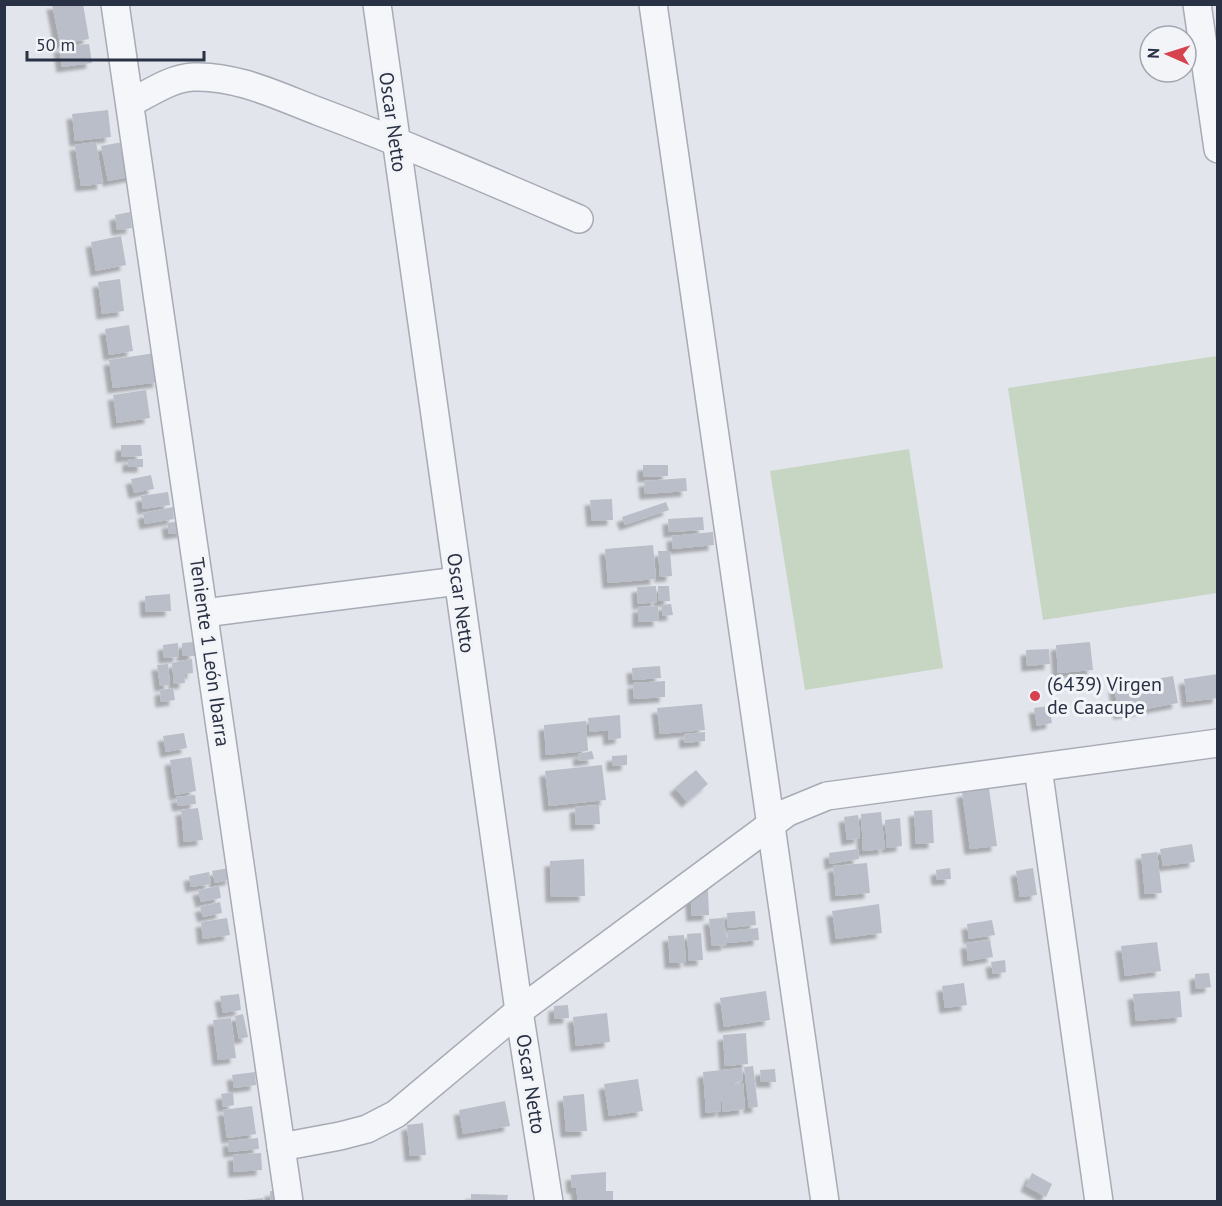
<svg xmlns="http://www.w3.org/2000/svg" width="1222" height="1206" font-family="'PT Sans',sans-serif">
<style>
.green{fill:#c6d6c3}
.building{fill:#b9bec9;filter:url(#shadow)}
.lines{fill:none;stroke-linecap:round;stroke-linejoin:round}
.street-casing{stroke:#a7abb6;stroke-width:30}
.street{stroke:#f5f6f9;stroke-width:27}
.poi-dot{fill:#d5434e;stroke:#f2f4f8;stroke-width:2}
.labels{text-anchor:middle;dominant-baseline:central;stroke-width:6;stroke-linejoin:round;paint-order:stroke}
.street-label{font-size:20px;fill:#293144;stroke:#f2f4f8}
.poi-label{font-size:20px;fill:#293144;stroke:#f2f4f8;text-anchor:start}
</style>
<defs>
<filter id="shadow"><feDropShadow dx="-5.5" dy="5.5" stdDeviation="1.5" flood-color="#0004"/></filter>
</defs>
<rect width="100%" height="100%" fill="#e2e5eb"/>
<g class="green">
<polygon points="1217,356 1217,593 1043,620 1008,388"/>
<polygon points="909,449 943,668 805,690 770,471"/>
</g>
<g class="building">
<polygon points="52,4 83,4 89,39 60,44"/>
<polygon points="89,44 92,63 62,67 59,47"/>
<polygon points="108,110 111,137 75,141 72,114"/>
<polygon points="128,141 134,176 108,181 101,146"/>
<polygon points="96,142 103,184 81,186 75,145"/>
<polygon points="130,212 132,228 117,230 115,215"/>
<polygon points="121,236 126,265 96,271 91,242"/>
<polygon points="120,279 124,311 102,314 98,282"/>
<polygon points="129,325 133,351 109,355 105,329"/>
<polygon points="155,353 159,382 113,388 109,360"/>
<polygon points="146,390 150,418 117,423 113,395"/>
<polygon points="121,445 141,445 142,456 121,457"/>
<rect x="128" y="459" width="15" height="8"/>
<polygon points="643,465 668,465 668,476 643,477"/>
<polygon points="151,475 154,489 134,493 131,479"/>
<polygon points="686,478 687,491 645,494 644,481"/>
<polygon points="168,492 170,505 143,509 141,496"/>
<polygon points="612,499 613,520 592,521 590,500"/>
<polygon points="666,502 669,510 625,525 622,517"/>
<polygon points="173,507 174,519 145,524 143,513"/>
<polygon points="703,517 704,530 669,532 668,519"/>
<polygon points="182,521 184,532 169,534 167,523"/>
<polygon points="713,532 714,545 673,549 672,536"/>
<polygon points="653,545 656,579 608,583 605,549"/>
<polygon points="658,551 670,551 672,576 660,577"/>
<polygon points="656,586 657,602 638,604 637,587"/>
<polygon points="658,586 669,586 670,601 659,601"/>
<polygon points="170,594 171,611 146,612 145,596"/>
<polygon points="671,604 673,615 663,616 661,605"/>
<polygon points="658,606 659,621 638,622 638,607"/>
<polygon points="194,642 195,656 182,656 182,643"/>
<polygon points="1090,642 1093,670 1058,673 1056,645"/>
<polygon points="178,643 179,657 164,658 163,645"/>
<polygon points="1049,649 1050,664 1027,666 1026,650"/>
<polygon points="192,659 193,673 184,674 185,683 174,684 172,663"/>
<polygon points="168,664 170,685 160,686 157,665"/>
<polygon points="660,666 661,678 633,680 632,668"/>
<polygon points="1218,674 1218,698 1187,702 1184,679"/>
<polygon points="1173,676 1178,703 1119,714 1114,687"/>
<polygon points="665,681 665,697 634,699 633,683"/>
<polygon points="173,688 175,700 161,702 160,690"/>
<polygon points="702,704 705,730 660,734 657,708"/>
<polygon points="1049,706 1052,723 1037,726 1034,708"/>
<polygon points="620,715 621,738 609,740 608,730 590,732 588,718"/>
<polygon points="586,721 588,751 546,755 544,725"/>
<polygon points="705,732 705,741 685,743 684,734"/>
<polygon points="184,733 187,748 166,752 163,736"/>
<polygon points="592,751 594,759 579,761 578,754"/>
<polygon points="627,755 627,765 612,766 612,756"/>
<polygon points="191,757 196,791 175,795 170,760"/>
<polygon points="602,765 606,800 549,806 545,771"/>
<polygon points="696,770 708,784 687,802 675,788"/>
<polygon points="989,788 997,846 970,849 962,792"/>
<polygon points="195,795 196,804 178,806 176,797"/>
<polygon points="599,805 600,824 576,825 575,807"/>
<polygon points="198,808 203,840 184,842 181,810"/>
<polygon points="932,810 934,843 916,844 914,811"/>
<polygon points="881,812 885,849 863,851 861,814"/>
<polygon points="858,815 860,838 847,840 844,817"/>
<polygon points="900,818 902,846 887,848 885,820"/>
<polygon points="1192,844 1195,862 1163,866 1160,849"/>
<polygon points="858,849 859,859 830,864 829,853"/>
<polygon points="1157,852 1162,893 1145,894 1141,854"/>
<polygon points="584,859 585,896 551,897 550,861"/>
<polygon points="867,863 870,893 836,896 833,866"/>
<polygon points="229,868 232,879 215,883 212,871"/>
<polygon points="950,868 951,879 937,880 936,870"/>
<polygon points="1033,868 1037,895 1020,897 1016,871"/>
<polygon points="209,872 211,884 191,887 189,876"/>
<polygon points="219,886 221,898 201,902 198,890"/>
<polygon points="708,890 709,915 692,916 690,891"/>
<polygon points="220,902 222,913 203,917 200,907"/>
<polygon points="879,904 882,933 836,939 832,911"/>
<polygon points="755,911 756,925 728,928 727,913"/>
<polygon points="227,918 230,935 203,939 201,922"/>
<polygon points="724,918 727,945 712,946 709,919"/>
<polygon points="992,920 995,935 969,939 967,924"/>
<polygon points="758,928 759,940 728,943 727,931"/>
<polygon points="701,933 703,960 689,961 687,934"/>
<polygon points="684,935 686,963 670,963 668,936"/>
<polygon points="990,940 993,957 968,961 966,943"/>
<polygon points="1157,942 1161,971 1125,976 1121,946"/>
<polygon points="1005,960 1006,972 993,974 991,962"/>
<polygon points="1209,973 1211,987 1196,989 1195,974"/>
<polygon points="964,983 967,1005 945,1008 942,986"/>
<polygon points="766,991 770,1020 724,1027 720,998"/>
<polygon points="1180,991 1182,1017 1136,1021 1133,994"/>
<polygon points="239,994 241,1010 223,1013 220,996"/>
<polygon points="568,1005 569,1018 554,1019 554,1006"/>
<polygon points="607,1013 610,1042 576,1046 573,1017"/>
<polygon points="243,1014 248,1037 239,1039 235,1016"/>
<polygon points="231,1018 236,1058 218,1060 213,1020"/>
<polygon points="746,1033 748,1064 725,1066 723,1035"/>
<polygon points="753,1066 758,1107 749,1108 744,1067"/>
<polygon points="742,1068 743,1081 719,1085 743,1083 745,1109 723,1112 721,1093 721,1111 706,1113 703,1072"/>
<polygon points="775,1069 776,1082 761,1082 760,1070"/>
<polygon points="255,1072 256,1085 234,1088 232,1075"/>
<polygon points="638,1079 643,1111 609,1116 604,1084"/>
<polygon points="233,1092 234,1105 223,1107 221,1094"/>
<polygon points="584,1094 587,1131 566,1132 563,1096"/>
<polygon points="505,1101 510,1126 463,1134 459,1110"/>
<polygon points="252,1106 256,1134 227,1138 223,1110"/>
<polygon points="423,1123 426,1155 410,1156 407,1125"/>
<polygon points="258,1138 259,1149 229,1152 228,1141"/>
<polygon points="261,1153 262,1170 234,1172 233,1155"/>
<polygon points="606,1172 606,1191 613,1191 613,1202 578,1202 576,1188 572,1188 571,1175"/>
<polygon points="1032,1173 1052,1184 1046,1197 1026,1186"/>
<rect x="270" y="1191" width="13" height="11"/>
<polygon points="471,1194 508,1195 507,1202 471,1202"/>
<polygon points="263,1198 263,1202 245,1202 245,1200"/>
</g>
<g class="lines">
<defs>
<g id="street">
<polyline points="115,4 289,1202"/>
<polyline points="377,4 519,1011 549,1202"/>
<polyline points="653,4 825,1202"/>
<polyline points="1197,4 1218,149"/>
<path d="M 130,103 C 150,93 171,78 193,77 C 237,75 280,97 320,112 C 408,145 493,182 579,219"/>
<polyline points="204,613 458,581"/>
<polyline points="1038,768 1099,1202"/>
<polyline points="281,1147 340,1136 367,1129 396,1114 519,1011 788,812 827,796 1218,743"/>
</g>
</defs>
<use href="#street" class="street-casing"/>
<use href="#street" class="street"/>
</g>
<circle class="poi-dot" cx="1035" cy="696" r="6"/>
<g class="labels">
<g class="street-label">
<text transform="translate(393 122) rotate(82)">Oscar Netto</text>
<text transform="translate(461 603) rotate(82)">Oscar Netto</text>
<text transform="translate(210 652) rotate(82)">Teniente 1 León Ibarra</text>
<text transform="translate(531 1084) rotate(81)">Oscar Netto</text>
</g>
<g class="poi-label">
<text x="1047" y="684">(6439) Virgen<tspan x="1047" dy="23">de Caacupe</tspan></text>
</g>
</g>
<rect width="1222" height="1206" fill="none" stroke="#293144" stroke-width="12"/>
<g transform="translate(1168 54) rotate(273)"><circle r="28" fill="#f2f4f8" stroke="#a2a6b0" stroke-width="1.5"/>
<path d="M0-4.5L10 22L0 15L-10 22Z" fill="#d5434e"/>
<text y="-9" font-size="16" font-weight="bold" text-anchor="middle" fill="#293144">N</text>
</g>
<path d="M27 51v9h177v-9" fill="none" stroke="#293144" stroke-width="3"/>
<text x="36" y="51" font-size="18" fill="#293144" stroke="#f2f4f8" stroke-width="4.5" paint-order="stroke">50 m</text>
</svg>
